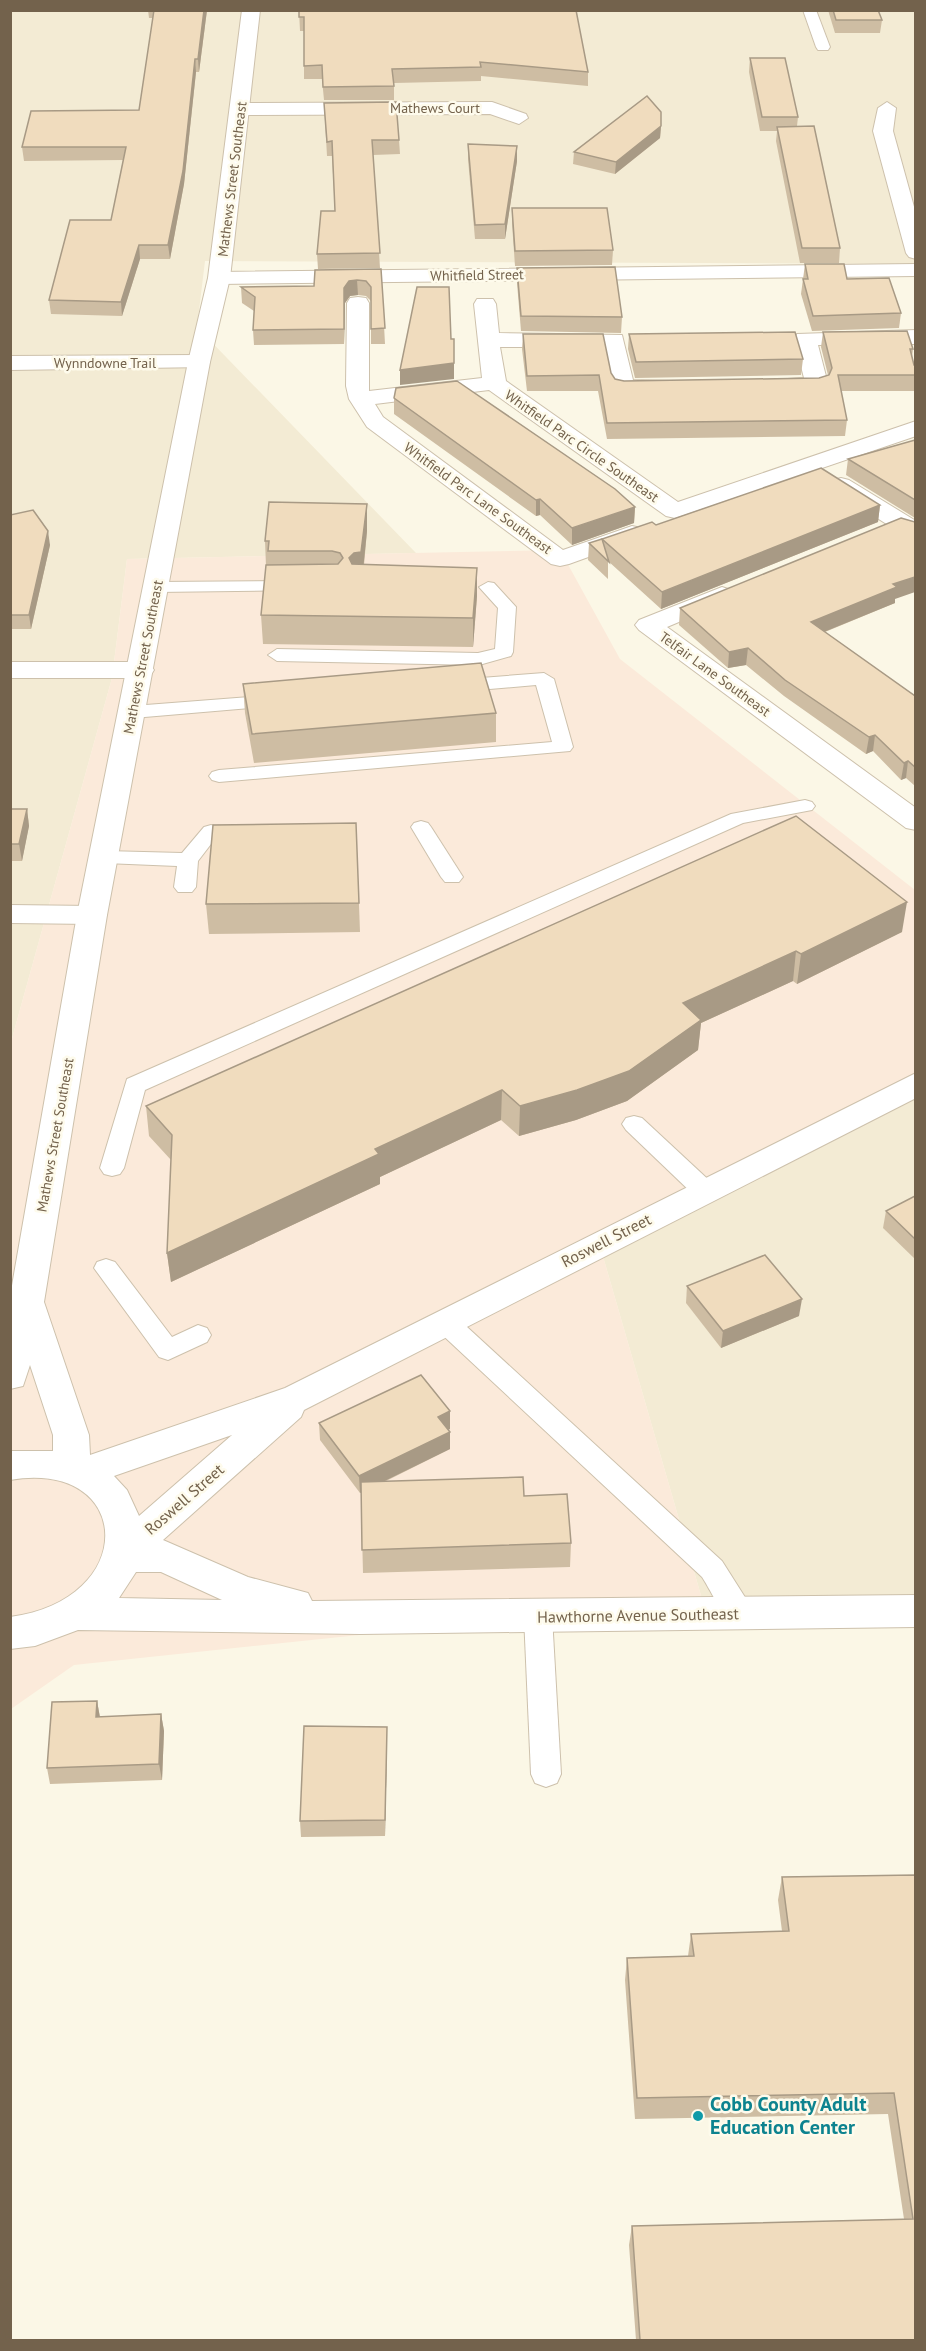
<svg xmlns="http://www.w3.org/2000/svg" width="926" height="2351" font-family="'PT Sans',sans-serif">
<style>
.residential{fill:#f3ebd4}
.commercial{fill:#fbeada}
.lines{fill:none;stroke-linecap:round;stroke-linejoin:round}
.service-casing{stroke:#cdc1ac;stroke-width:2}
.minor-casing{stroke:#cdc1ac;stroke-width:2}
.tertiary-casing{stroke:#cdc1ac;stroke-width:2}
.service{fill:#fff;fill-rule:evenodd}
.minor{fill:#fff;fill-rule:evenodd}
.tertiary{fill:#fff;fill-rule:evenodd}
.wall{fill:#cebda3}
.shaded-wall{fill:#a89a85}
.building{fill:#f0dcbe;stroke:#a89a85;stroke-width:1.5}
.culture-dot{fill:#0f9aa8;stroke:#fefbec;stroke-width:2}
.labels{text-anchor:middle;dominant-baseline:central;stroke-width:5;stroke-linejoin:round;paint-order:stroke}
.far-street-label{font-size:14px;fill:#73624c;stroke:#fefbec}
.street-label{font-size:16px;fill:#73624c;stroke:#fefbec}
.near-culture-label{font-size:20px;font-weight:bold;fill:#0d838f;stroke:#fefbec;text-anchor:start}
</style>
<rect width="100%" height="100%" fill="#fbf7e6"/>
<g class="residential">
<polygon points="11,11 915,11 915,264 205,261 197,327 416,553 127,559 112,678 11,1042"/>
<polygon points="915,1088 915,1600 702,1599 602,1253"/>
</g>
<polygon class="commercial" points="560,550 620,659 915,890 915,1088 602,1253 702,1599 74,1665 11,1709 11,1042 112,678 127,559"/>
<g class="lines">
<defs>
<g id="service">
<polygon points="803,10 816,10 830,47 828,50 818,50 816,47"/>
<polygon points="295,581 301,582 304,586 301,590 157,592 148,587 157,582"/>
<polygon points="488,582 494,583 516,607 513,652 511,656 479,665 277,661 268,655 277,649 478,653 495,649 498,608 479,587"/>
<polygon points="544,673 554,679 573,747 570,751 219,782 212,780 209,776 212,772 219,770 552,742 536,685 455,692 445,686 455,680"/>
<polygon points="277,695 284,697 287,701 284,705 133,718 123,712 133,706"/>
<polygon points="805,800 812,802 815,806 812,810 743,823 145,1090 124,1168 120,1174 112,1176 104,1174 100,1168 127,1079 731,814"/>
<polygon points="421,821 428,823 431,827 463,877 459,882 445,882 441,877 411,827 414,823"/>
<polygon points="211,825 218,827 221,831 198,861 196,887 192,892 178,892 174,887 177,866 105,863 98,862 95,857 98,852 105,851 182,853 204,827"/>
<polygon points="634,1116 642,1118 713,1184 716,1190 713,1196 704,1199 695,1196 626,1130 622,1124 626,1118"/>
<polygon points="106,1259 115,1262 172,1337 198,1325 207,1328 211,1335 207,1342 168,1360 159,1357 94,1268 97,1262"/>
<path d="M 445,1312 L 454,1315 L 722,1561 L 755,1613 L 751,1621 C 726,1630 714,1595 702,1577 L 436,1329 L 432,1322 L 436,1315 Z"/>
<polygon points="538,1604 548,1608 552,1616 561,1774 557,1783 546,1787 535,1783 531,1774 524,1616 528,1608"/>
</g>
<g id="minor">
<polygon points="492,102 526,114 528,118 519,124 490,114 241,115 232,109 241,103"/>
<polygon points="887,102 896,108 893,131 916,214 916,259 909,257 906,253 873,131 878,108"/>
<polygon points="916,264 916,276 219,284 212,282 208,278 212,274 219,272"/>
<polygon points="358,297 366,298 369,303 369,391 482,378 474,304 477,299 493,299 496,304 499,333 622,335 633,380 669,381 672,386 669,391 623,394 615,392 604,347 500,347 506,381 678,502 916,421 916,436 675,518 666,516 489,390 375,404 383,417 563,550 632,526 641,528 644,533 641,538 569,564 560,566 551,564 367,427 349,399 346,386 347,303 350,298"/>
<polygon points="916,330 916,344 818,345 828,384 825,389 779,392 771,390 768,385 771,380 804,378 794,339 797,334"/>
<polygon points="199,355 207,357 210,362 207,367 10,370 10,356"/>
<polygon points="841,478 849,480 916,521 916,539 907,537 833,490 829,485 833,480"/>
<polygon points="722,587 731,590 735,595 731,600 667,627 916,808 916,830 906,828 639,630 635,625 639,620"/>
<polygon points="10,662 141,662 150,664 154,670 150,676 141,678 10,678"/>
<polygon points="10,905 92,906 102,908 107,915 102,922 92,924 10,923"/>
</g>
<path id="tertiary" d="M 242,10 L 260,10 L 230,278 L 210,362 L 107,915 L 44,1302 L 89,1435 L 90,1455 L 285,1388 L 916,1073 L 916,1098 L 304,1410 L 301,1417 L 163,1540 L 248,1577 L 308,1593 L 312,1601 L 916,1595 L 916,1627 L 360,1634 L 78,1630 L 35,1646 L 10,1649 L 10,1617 C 140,1600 134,1459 10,1480 L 10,1451 L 53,1451 L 53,1435 L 30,1365 L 23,1386 L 10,1389 L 10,1297 L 77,915 L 188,362 L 208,278 ZM 232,1435 L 139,1516 L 127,1490 L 114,1476 ZM 136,1572 L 161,1572 L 222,1600 L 119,1598 Z"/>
</defs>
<use href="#service" class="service-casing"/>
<use href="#minor" class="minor-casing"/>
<use href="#tertiary" class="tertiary-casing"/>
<use href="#service" class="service"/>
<use href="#minor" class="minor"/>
<use href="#tertiary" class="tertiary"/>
</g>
<g class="wall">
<polygon points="148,10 207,10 199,72 196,72 184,184 170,259 140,259 122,316 51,314 49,300 111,220 123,160 24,161 22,147 139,110 153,18 149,18"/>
<polygon points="299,10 588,72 588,86 481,76 481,81 394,83 394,100 324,100 322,79 304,79 304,31 300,31"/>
<polygon points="828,10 878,10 882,20 880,33 835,33"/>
<polygon points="750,58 798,117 797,126 840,248 839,263 800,263 776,141 777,131 760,131 749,72"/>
<polygon points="324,103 399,140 400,154 373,155 380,268 318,269 317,254 335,211 332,156 327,156"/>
<polygon points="661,126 660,138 615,174 573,164 574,152"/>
<polygon points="468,144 517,161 505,239 475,239 468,159"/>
<polygon points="512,208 613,250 612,265 515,266 512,223"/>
<polygon points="805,264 847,279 901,313 899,328 812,331 801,294"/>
<polygon points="517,268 622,317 621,333 521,331 517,283"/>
<polygon points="381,269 385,344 371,344 371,301 366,296 358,295 350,296 345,303 344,344 254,345 253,330 254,311 242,303 241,287 314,286"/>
<polygon points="823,332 913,349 912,357 914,365 915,366 915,391 841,391 847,420 845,436 607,439 598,391 527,391 522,349 523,334 611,373 615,379 624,381 819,378 828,375 821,347"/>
<polygon points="629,334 803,359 801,375 635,378 628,349"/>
<polygon points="394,398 635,507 634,523 572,545 540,515 536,516 394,414"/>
<polygon points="915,440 915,518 846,475 848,459"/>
<polygon points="880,505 878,522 661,609 608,561 608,579 588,560 589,543 656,525"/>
<polygon points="10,515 50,545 31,629 10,629"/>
<polygon points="367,531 364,565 477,596 473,647 263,644 261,615 266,566 265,541"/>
<polygon points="895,599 895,603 825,632 915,696 915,786 906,778 901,780 873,751 866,754 784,696 746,665 728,668 679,625 680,608"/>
<polygon points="243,684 496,713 496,742 254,763 245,713"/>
<polygon points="10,809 27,809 29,826 22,861 10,861"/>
<polygon points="796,816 902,932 797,984 793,981 701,1023 698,1050 627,1101 576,1120 519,1136 501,1120 380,1177 380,1184 171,1282 167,1253 171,1160 149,1136 146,1106"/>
<polygon points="356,823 360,932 209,934 206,904"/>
<polygon points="915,1196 915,1259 883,1228 886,1211"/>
<polygon points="687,1286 799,1316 721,1348 686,1303"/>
<polygon points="450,1411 450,1429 448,1430 450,1449 384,1482 524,1496 571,1543 570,1567 363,1573 361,1492 360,1493 320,1440 319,1423"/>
<polygon points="97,1701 100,1717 161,1714 164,1731 162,1780 50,1784 47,1768"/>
<polygon points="387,1743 385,1836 301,1837 300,1821"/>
<polygon points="915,1875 915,2340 636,2340 629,2245 632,2226 904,2219 888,2114 635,2119 625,1980 627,1958 688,1956 691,1934 782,1931 778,1900 782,1877"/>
</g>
<g class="shaded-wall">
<polygon points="204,10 207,10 199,72 198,59"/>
<polygon points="195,59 196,72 184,184 170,259 168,245"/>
<polygon points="661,126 660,138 615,174 616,162"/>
<polygon points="517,146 517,161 505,239 505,224"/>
<polygon points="139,245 140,259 122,316 121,302"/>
<polygon points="357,280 358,295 350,296 345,303 344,344 344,288 349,281"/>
<polygon points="454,363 454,379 400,385 400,370"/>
<polygon points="540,499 540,515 536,516 536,500"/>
<polygon points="367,504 367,531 362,580 355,581 349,558"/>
<polygon points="880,505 878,522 661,609 662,592"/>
<polygon points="635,507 634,523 572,545 572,528"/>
<polygon points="48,531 50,545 31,629 29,615"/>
<polygon points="477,568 477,596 473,647 473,618"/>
<polygon points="915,577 915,592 895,599 895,603 809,638 811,622 893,584"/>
<polygon points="748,648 746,665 728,668 729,652"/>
<polygon points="875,735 873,751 866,754 869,737"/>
<polygon points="908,761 906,778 901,780 904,763"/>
<polygon points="27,809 29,826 22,861 19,844"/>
<polygon points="907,902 902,932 797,984 801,954"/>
<polygon points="796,951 793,981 701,1023 698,1050 627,1101 576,1120 519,1136 520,1106 683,1003"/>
<polygon points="502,1090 501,1120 380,1177 380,1184 171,1282 167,1253 375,1149"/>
<polygon points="802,1299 799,1316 721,1348 723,1331"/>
<polygon points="450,1411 450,1429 438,1434 438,1417"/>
<polygon points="450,1432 450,1449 360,1493 359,1476"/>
<polygon points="97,1701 100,1718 96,1717"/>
<polygon points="161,1714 164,1731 162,1780 159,1764"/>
<polygon points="387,1727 387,1743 385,1836 385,1820"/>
</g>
<g class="building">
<polygon points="154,10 204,10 198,59 195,59 183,171 168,245 139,245 121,302 49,300 70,220 111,220 126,147 22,147 31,111 139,110"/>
<polygon points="299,10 576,10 588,72 480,62 481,67 392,69 394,86 323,87 322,65 304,66 304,17 299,17"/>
<polygon points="833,10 878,10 882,20 836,20"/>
<polygon points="750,58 785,58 798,117 762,117"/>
<polygon points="647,96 661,112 661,126 616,162 574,152"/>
<polygon points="396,102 399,140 372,140 380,253 317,254 321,211 335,211 332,141 327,142 324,103"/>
<polygon points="814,126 840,248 802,248 777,127"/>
<polygon points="468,144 517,146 505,224 475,225"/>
<polygon points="512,208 607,208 613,250 515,251"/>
<polygon points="805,264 844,264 847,279 889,278 901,313 813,316 803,279 808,279"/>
<polygon points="615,267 622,317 521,316 517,268"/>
<polygon points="381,269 385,328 371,329 371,287 366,281 357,280 349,281 344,288 344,329 253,330 255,297 241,287 314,286 315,270"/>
<polygon points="417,287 449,287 451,339 454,339 454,363 400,370"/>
<polygon points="907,331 913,349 910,349 914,365 915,366 915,375 838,375 847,420 607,423 599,375 527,376 523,334 603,334 611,373 615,379 624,381 819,378 829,375 832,368 823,332"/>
<polygon points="795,332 803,359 636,362 629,334"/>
<polygon points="457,381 615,489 635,507 572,528 540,499 536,500 394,398 396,388"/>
<polygon points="915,440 915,500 848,459"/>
<polygon points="821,468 880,505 662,592 602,539 652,522 656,525"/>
<polygon points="269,502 367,504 361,552 354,553 349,558 352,564 477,568 473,618 261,615 266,565 338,564 343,558 340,553 332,551 268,551 269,541 265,541"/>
<polygon points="33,510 48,531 29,615 10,615 10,515"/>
<polygon points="901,518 915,522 915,577 893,584 897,587 811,622 915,696 915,767 908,761 904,763 875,735 869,737 785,680 748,648 729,652 680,608"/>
<polygon points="602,539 609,562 589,543"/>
<polygon points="481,663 496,713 252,734 243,684"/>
<polygon points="10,809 27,809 19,844 10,844"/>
<polygon points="796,816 907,902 801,954 796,951 683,1003 701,1020 629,1071 577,1090 520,1106 502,1090 375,1149 379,1154 167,1253 172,1135 146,1106"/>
<polygon points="356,823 359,903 206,904 213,825"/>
<polygon points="915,1196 915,1239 886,1211"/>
<polygon points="765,1255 802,1299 723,1331 687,1286"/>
<polygon points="421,1375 450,1411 438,1417 450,1432 359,1476 319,1423"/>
<polygon points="523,1477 524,1496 567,1494 571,1543 362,1550 361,1482"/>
<polygon points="97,1701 96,1717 161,1714 159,1764 47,1768 52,1702"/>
<polygon points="304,1726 387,1727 385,1820 300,1821"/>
<polygon points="915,1875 915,2340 640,2340 632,2226 913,2219 894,2093 637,2098 627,1958 694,1956 691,1934 789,1931 782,1877"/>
</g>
<circle class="culture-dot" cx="698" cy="2116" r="6"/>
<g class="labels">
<g class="far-street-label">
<text x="435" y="108">Mathews Court</text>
<text transform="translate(232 179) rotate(-83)">Mathews Street Southeast</text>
<text transform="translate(477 275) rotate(-1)">Whitfield Street</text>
<text x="105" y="363">Wynndowne Trail</text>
<text transform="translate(582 446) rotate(35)">Whitfield Parc Circle Southeast</text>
<text transform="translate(478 498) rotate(36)">Whitfield Parc Lane Southeast</text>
<text transform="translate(143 657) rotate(-79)">Mathews Street Southeast</text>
<text transform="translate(715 674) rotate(36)">Telfair Lane Southeast</text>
<text transform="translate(55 1135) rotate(-80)">Mathews Street Southeast</text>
</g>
<g class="street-label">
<text transform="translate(606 1240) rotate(-27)">Roswell Street</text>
<text transform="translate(184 1499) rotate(-41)">Roswell Street</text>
<text transform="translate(638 1615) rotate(-1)">Hawthorne Avenue Southeast</text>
</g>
<g class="near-culture-label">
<text x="710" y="2104">Cobb County Adult<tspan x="710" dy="23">Education Center</tspan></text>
</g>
</g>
<rect width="926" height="2351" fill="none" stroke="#73624c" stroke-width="24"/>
</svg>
